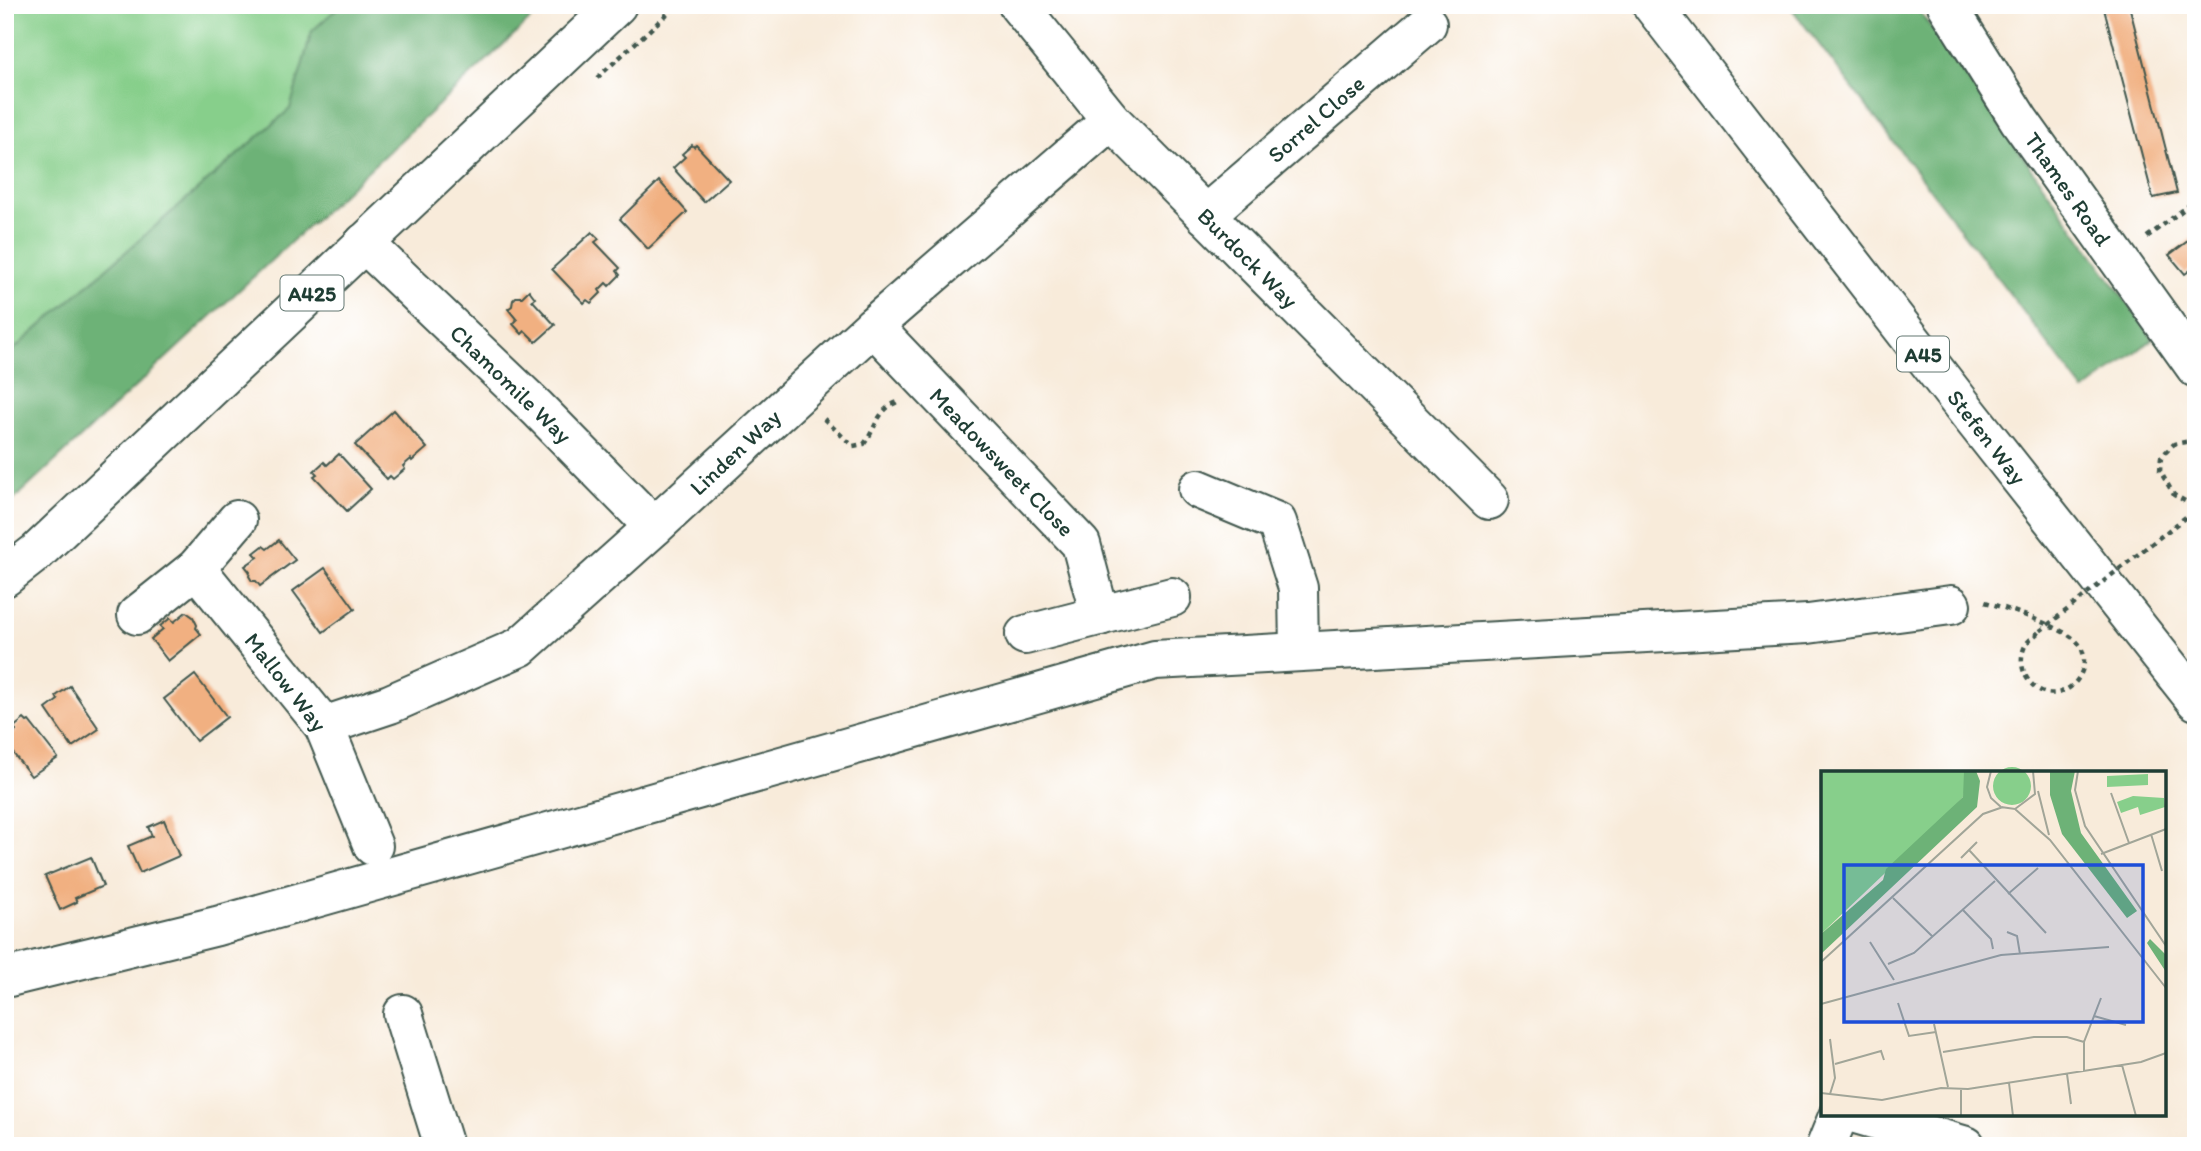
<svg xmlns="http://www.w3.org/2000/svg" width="2201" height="1151" font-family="Itim,sans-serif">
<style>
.green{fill:#87cf8b;stroke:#538660;stroke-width:2}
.forest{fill:#6db277;stroke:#467856;stroke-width:2}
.building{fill:#f1b081}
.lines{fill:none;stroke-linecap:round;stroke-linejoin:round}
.minor-casing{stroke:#40574d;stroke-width:42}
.major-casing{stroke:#40574d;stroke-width:42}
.highway-casing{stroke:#40574d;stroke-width:42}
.path{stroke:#40574d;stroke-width:4.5;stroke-dasharray:5 5;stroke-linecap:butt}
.minor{stroke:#fff;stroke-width:38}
.major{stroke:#fff;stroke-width:38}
.highway{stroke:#fff;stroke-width:38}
.path-bridge{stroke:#40574d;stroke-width:4.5;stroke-dasharray:5 5;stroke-linecap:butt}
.labels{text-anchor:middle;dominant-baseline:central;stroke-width:7;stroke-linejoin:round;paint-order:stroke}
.shield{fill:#fff;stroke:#627771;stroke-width:2}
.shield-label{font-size:21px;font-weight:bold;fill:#1f3d34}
.street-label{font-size:23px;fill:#1f3d34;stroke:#fff}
.inset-road{fill:none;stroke:#a1a598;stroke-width:2}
.view{fill:#1d4ed8;fill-opacity:0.15;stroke:#1d4ed8;stroke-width:3.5}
.inset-edge{fill:none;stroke:#1f3d34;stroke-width:3.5}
</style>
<rect width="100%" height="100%" fill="#fff"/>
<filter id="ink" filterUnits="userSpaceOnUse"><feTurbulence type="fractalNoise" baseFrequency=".0143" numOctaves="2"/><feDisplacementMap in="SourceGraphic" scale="14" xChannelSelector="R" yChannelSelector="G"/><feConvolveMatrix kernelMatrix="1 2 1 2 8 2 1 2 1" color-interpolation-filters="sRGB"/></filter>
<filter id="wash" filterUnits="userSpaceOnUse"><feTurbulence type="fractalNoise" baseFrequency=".00686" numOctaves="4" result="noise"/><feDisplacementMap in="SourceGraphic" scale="28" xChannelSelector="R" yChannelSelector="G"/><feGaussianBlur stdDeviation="1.57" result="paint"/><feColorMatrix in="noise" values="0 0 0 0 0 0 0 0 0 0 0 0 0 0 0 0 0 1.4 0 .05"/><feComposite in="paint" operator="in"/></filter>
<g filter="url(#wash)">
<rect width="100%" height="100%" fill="#f8ebda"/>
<polygon class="green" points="5,5 341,5 312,31 290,109 5,357"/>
<g class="forest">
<polygon points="341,5 546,5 5,508 5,357 290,109 312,31"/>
<polygon points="1789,5 1915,5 2153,339 2084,391"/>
</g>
<g id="blocks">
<g class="building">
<polygon points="2103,5 2129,5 2177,193 2153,198"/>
<polygon points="692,145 694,147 696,145 729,180 704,202 673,168 685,157 682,154"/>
<polygon points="659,181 687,212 648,249 620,219"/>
<polygon points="592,232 599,239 595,242 620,268 617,271 620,275 609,286 606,283 599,290 601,293 591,303 587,300 584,303 552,269"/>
<polygon points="2196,235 2196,266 2185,274 2169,255"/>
<polygon points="529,290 535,298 532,300 555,325 536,342 525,331 522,334 513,324 517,320 508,309 512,306 513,300 516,297 522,297"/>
<polygon points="394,410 427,448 412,461 411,459 403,466 405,469 393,479 390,476 387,479 355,445"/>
<polygon points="339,454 371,489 347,511 314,476 317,474 314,471 324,462 327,465"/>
<polygon points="279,540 295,560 260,586 256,581 252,581 249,576 250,572 245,566 258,557 254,553 263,546 267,549"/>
<polygon points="325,568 355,609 323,632 293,591"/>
<polygon points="186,612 193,617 197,625 196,628 201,634 168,661 151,639 163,629 160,626 168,620 170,618 174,622"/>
<polygon points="195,675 227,717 196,741 164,699"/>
<polygon points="70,686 99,729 72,747 46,709 58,700 56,696"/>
<polygon points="24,719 27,722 29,721 58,758 31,776 5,743 5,739 16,731 14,727"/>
<polygon points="164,820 179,856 140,873 128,846 152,836 148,827"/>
<polygon points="91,857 103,886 75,898 77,902 60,910 45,876"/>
</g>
</g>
</g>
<g filter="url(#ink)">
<use href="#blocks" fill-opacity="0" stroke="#40574d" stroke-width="2"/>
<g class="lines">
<defs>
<g id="minor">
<polyline points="1018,5 1111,120 1489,500"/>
<polyline points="1947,5 2019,120 2196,368"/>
<polyline points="1205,215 1427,24"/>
<polyline points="364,243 537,408 654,527"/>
<polyline points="873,326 1081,544 1100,616"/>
<polyline points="1198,489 1277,522 1298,588 1299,652"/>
<polyline points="196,568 324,726 373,846"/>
<polyline points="137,615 196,568 237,520"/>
<polyline points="1025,635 1172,597"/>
<polyline points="324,726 390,704 520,647 654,527 873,326 1111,120"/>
<polyline points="5,978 217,926 1155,660 1808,624 1951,605"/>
<polyline points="403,1014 444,1146"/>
<polyline points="1856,1114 1966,1146"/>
<polyline points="1826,1146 1839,1114"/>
</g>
<polyline id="major" points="5,577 37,552 617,5"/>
<polyline id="highway" points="1652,5 1969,414 2196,701"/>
</defs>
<use href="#minor" class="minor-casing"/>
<use href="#major" class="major-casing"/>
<use href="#highway" class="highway-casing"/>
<g class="path">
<polyline points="597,78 677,5"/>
<polyline points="2147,237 2196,200"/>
<path d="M 824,419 L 853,446 L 864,444 C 876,429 877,409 898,402"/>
<polyline points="2196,440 2174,444 2161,457 2160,471 2174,495 2196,507"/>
<path d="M 1985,602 C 2005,608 2067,628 2078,643 C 2095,664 2073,698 2047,693 C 2027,688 2016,665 2025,646 C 2028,640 2035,636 2040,631"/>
</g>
<use href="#minor" class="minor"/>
<use href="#major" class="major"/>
<use href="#highway" class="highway"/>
<polyline class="path-bridge" points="2040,631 2196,509"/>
</g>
</g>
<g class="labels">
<g class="shield">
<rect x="280.5" y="275.5" width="63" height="35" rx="5"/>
<rect x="1897" y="336.5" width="52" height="35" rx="5"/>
</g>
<g class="shield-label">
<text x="312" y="293">A425</text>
<text x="1923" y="354">A45</text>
</g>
<g class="street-label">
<text transform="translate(1316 119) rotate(-41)">Sorrel Close</text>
<text transform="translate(2068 189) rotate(55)">Thames Road</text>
<text transform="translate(1248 258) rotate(45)">Burdock Way</text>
<text transform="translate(511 384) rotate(44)">Chamomile Way</text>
<text transform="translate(1987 437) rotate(52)">Stefen Way</text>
<text transform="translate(735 452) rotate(-43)">Linden Way</text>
<text transform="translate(1002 462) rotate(46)">Meadowsweet Close</text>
<text transform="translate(286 682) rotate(52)">Mallow Way</text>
</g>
</g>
<g transform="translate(1821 771)">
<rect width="345" height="345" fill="#f8ebda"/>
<path d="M172 15a19 19 0 1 1 38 0a19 19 0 1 1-38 0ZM 0,0 L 143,0 L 146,9 L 142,26 L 124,45 L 0,163 ZM 327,3 L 327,14 L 286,16 L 286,5 ZM 312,25 L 343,27 L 344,36 L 319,44 L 317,36 L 300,42 L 296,31 Z" fill="#87cf8b"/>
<path d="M 143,0 L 155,0 L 159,10 L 156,36 L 0,183 L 0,163 L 62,109 L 65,98 L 142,26 ZM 229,0 L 254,0 L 250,20 L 260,62 L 316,140 L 306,147 L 241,63 L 229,24 ZM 329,168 L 345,184 L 345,201 L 326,172 Z" fill="#6db277"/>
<path class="inset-road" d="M 170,0 L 166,16 L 170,27 L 180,36 L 194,38 L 214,23 L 212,0M 257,0 L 254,19 L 264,55 L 345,175M 217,20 L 228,64M 290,22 L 308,72M 194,38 L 229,69 L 345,217M 330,63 L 341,100M 148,79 L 225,162M 280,83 L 345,58M 140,87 L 156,71M 187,123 L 217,97M 72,127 L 112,166M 141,138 L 170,168 L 172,178M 186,161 L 196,165 L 199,183M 49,171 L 73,209M 0,191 L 162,43 L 182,36M 67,193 L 93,182 L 174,110M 77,232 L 88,265 L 115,261M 0,233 L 180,184 L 288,176M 273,245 L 305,254M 113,253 L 127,316M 122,281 L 213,266 L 246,266 L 263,271M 14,293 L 60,280 L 63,289M 301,294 L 315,345M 263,301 L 263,271 L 280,227M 246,303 L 250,333M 188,312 L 192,345M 0,322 L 61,329 L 120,317 L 147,318 L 320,291 L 345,282M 9,323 L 14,307 L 9,268M 140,345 L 140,318"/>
<path class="view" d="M 23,94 L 322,94 L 322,251 L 23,251 Z"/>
<rect width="345" height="345" class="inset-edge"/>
</g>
<rect width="2201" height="1151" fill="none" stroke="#fff" stroke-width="28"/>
</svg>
